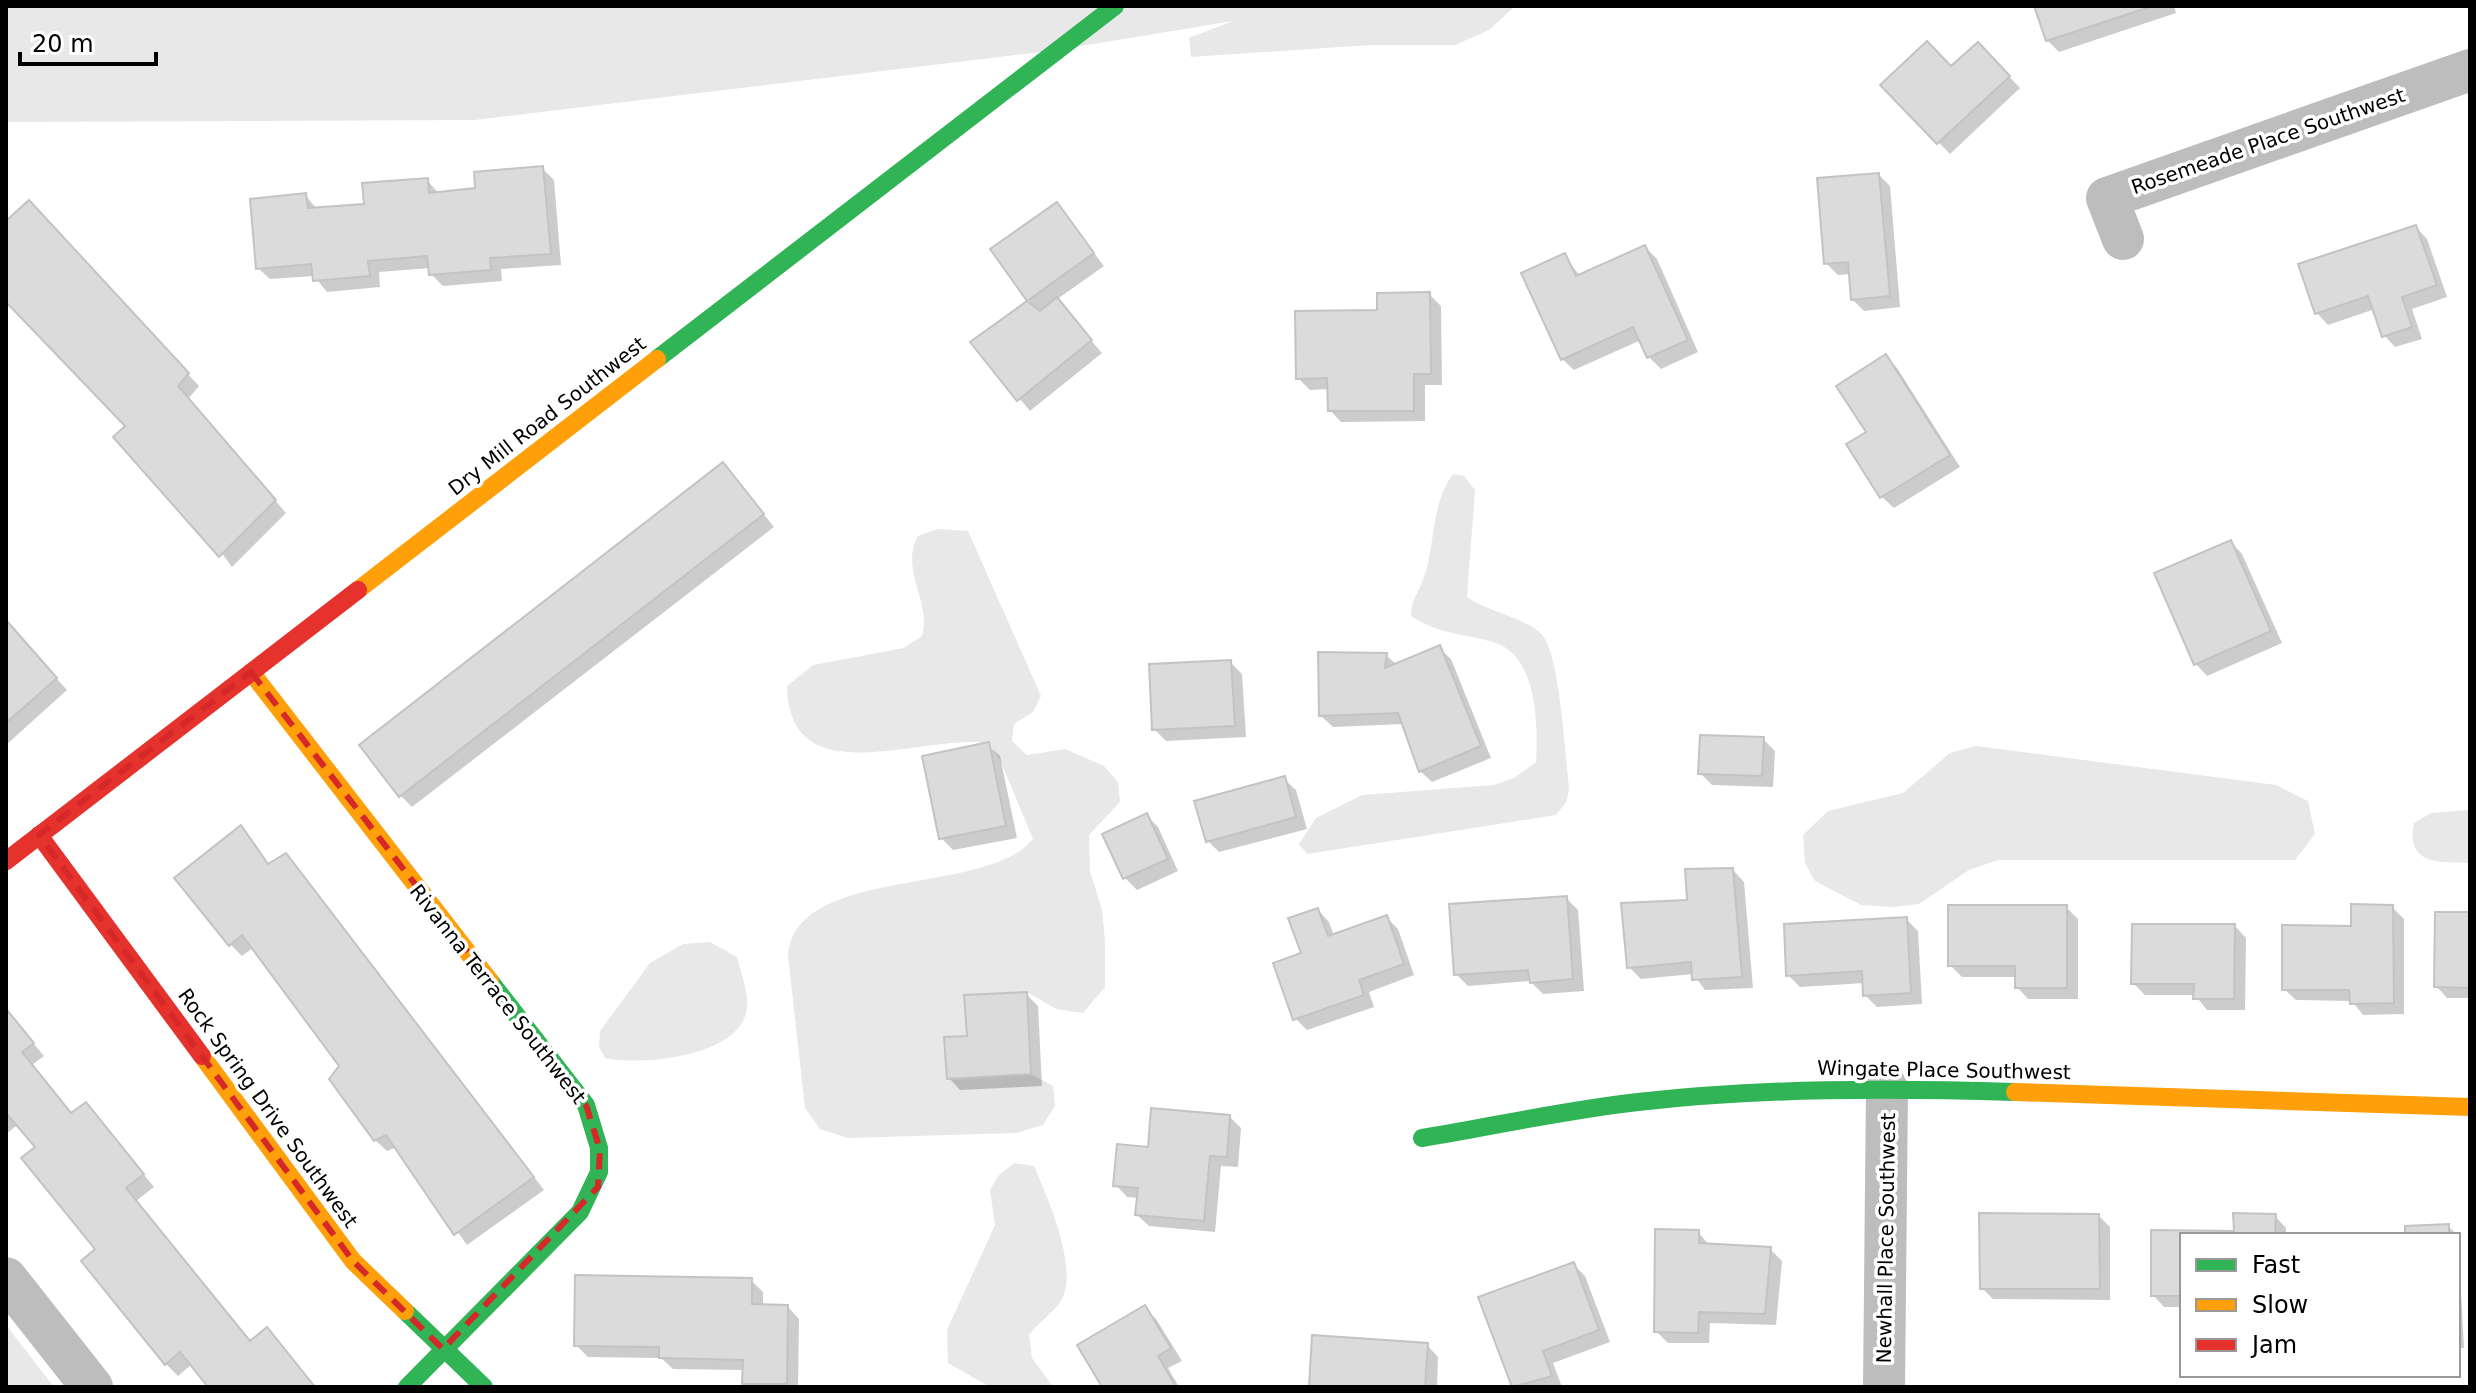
<svg xmlns="http://www.w3.org/2000/svg" width="2476" height="1393" font-family="'DejaVu Sans',sans-serif">
<style>
.green{fill:#e8e8e8}
.shadow{fill:#0003}
.building{fill:#dbdbdb;stroke:#c3c3c3;stroke-width:2}
.lines{fill:none;stroke-linecap:round;stroke-linejoin:round}
.street{stroke:#bdbdbd;stroke-width:42}
.fast{stroke:#30b455;stroke-width:18}
.slow{stroke:#ff9f0a;stroke-width:18}
.jam{stroke:#e5322d;stroke-width:18}
.marked{fill:none;stroke:#d62828;stroke-width:6;stroke-dasharray:16 10;stroke-linejoin:round}
.labels{text-anchor:middle;dominant-baseline:central;stroke-width:7;stroke-linejoin:round;paint-order:stroke}
.street-label{font-size:20px;fill:#000;stroke:#fff}
</style>
<rect width="100%" height="100%" fill="#fff"/>
<g class="green">
<polygon points="6,6 1515,6 1489,30 1455,45 1371,45 1191,57 1189,38 1233,21 1057,50 475,120 6,122"/>
<path d="M 1453,474 L 1464,476 L 1475,490 L 1467,597 C 1488,612 1530,619 1543,636 C 1560,657 1565,756 1569,787 L 1567,801 L 1556,815 L 1307,854 L 1299,844 L 1316,818 L 1362,795 L 1494,785 L 1514,778 L 1536,762 C 1538,725 1538,655 1493,642 C 1461,633 1441,635 1411,616 C 1411,600 1418,594 1423,580 C 1436,545 1430,505 1453,474 Z"/>
<path d="M 938,529 L 968,531 L 1041,696 L 1033,712 L 1014,724 L 1012,741 L 1027,755 L 1065,749 L 1104,766 L 1118,782 L 1120,802 L 1089,835 L 1090,871 L 1102,910 L 1105,941 L 1105,987 L 1083,1013 L 1056,1009 L 1027,992 L 965,995 L 967,1036 L 944,1037 L 947,1079 L 1031,1074 L 1053,1086 L 1055,1106 L 1043,1125 L 1016,1133 L 848,1138 L 820,1129 L 805,1108 L 788,956 C 795,864 985,898 1033,839 L 1000,760 L 989,743 C 921,733 789,797 787,686 L 813,665 L 904,648 L 922,636 C 932,601 899,570 918,536 Z"/>
<polygon points="1976,746 2276,785 2308,801 2315,834 2295,860 1998,860 1969,870 1919,904 1893,907 1861,905 1815,881 1805,863 1803,835 1828,811 1903,793 1950,753"/>
<path d="M 2470,810 L 2470,863 C 2439,862 2405,865 2414,823 L 2431,813 Z"/>
<path d="M 710,942 L 737,957 C 741,973 748,991 747,1007 C 743,1057 641,1066 605,1058 L 599,1047 L 600,1031 L 650,963 L 683,944 Z"/>
<path d="M 1014,1163 L 1034,1166 C 1047,1196 1082,1274 1059,1304 C 1050,1315 1038,1323 1029,1335 L 1032,1358 L 1053,1387 L 990,1387 L 948,1363 L 947,1330 L 995,1225 L 990,1190 L 998,1176 Z"/>
<polygon points="6,1325 54,1387 6,1387"/>
</g>
<g class="shadow">
<polygon points="2036,6 2174,6 2176,13 2059,52 2047,40"/>
<polygon points="1978,44 2020,88 1950,154 1883,85 1951,69"/>
<polygon points="542,168 554,180 561,265 501,269 502,281 443,286 431,274 430,268 379,272 380,287 327,292 314,276 270,279 258,268 305,195 317,209 366,205 427,180 439,194 477,190"/>
<polygon points="1879,175 1890,186 1900,307 1864,311 1852,299 1850,274 1838,275 1826,263"/>
<polygon points="1057,205 1104,266 1056,300 1102,353 1030,411 973,343 1030,301 993,249"/>
<polygon points="40,214 199,386 188,399 286,513 232,567 128,426 6,299 6,224"/>
<polygon points="2416,227 2427,239 2447,297 2412,309 2422,339 2395,347 2384,335 2375,309 2328,325 2317,313"/>
<polygon points="1645,247 1657,259 1698,352 1661,369 1649,357 1641,340 1574,370 1562,359 1564,256 1580,276"/>
<polygon points="1429,294 1441,306 1442,385 1425,385 1425,421 1341,422 1330,410 1329,389 1310,390 1298,378 1379,312"/>
<polygon points="1886,357 1897,368 1960,467 1894,508 1882,497 1868,433"/>
<polygon points="734,477 774,527 412,807 401,796 361,746"/>
<polygon points="2231,542 2242,554 2282,643 2207,676 2196,664"/>
<polygon points="6,622 67,690 6,745"/>
<polygon points="1439,648 1451,659 1491,758 1432,782 1420,771 1404,724 1333,727 1321,716 1386,655 1397,665"/>
<polygon points="1230,662 1242,674 1246,737 1166,741 1154,729"/>
<polygon points="1763,739 1775,751 1773,787 1712,785 1700,773"/>
<polygon points="988,745 1000,756 1017,838 953,850 941,838"/>
<polygon points="1284,779 1296,790 1307,829 1219,852 1208,841"/>
<polygon points="1146,815 1158,827 1178,871 1137,890 1125,878"/>
<polygon points="240,828 270,865 297,867 544,1190 467,1245 397,1147 387,1151 375,1140 341,1066 254,947 242,956 230,944"/>
<polygon points="1733,870 1744,882 1753,988 1705,990 1693,974 1641,979 1629,967 1689,902"/>
<polygon points="1566,898 1578,910 1584,991 1543,994 1530,981 1468,986 1456,974"/>
<polygon points="2066,907 2078,919 2078,999 2028,999 2017,987 2017,977 1962,977 1950,965"/>
<polygon points="2392,907 2404,919 2404,1014 2363,1015 2352,1001 2296,1000 2284,989 2353,928"/>
<polygon points="1318,910 1329,922 1334,936 1386,917 1398,929 1414,975 1369,992 1374,1007 1307,1030 1295,1018 1303,955"/>
<polygon points="2470,914 2470,998 2447,998 2436,986"/>
<polygon points="1906,919 1918,931 1922,1004 1877,1007 1865,995 1865,983 1800,987 1788,975"/>
<polygon points="2235,926 2246,938 2245,1010 2207,1010 2195,995 2145,995 2133,983"/>
<polygon points="1026,994 1038,1006 1042,1086 960,1090 949,1078 969,1038"/>
<polygon points="7,1012 44,1056 32,1065 72,1115 97,1117 154,1187 136,1201 251,1343 267,1330 315,1387 211,1387 192,1364 178,1376 166,1364 38,1147 20,1123 6,1134"/>
<polygon points="1230,1117 1241,1128 1238,1167 1221,1166 1215,1232 1149,1226 1137,1215 1139,1198 1127,1197 1116,1185 1150,1149"/>
<polygon points="2099,1216 2110,1227 2110,1300 1993,1299 1982,1288"/>
<polygon points="2275,1216 2286,1228 2286,1235 2182,1235 2182,1307 2164,1307 2153,1295 2153,1232 2236,1233"/>
<polygon points="2448,1226 2457,1235 2407,1235"/>
<polygon points="1698,1232 1710,1246 1770,1249 1782,1261 1776,1325 1710,1323 1709,1343 1668,1343 1656,1331"/>
<polygon points="2458,1236 2464,1348 2458,1348"/>
<polygon points="1573,1264 1585,1276 1610,1342 1553,1363 1562,1387 1514,1387 1481,1298"/>
<polygon points="751,1280 763,1292 763,1306 788,1307 799,1319 798,1387 748,1387 744,1383 745,1370 673,1369 661,1358 588,1357 576,1345"/>
<polygon points="1144,1307 1156,1319 1182,1361 1168,1368 1179,1387 1104,1387"/>
<polygon points="1427,1345 1438,1357 1437,1387 1311,1387"/>
</g>
<g class="building">
<polygon points="2034,6 2153,6 2046,41"/>
<polygon points="1927,41 1951,66 1978,42 2010,76 1937,144 1880,85"/>
<polygon points="543,166 551,254 490,258 491,270 429,275 427,256 368,261 370,276 313,281 311,264 256,269 250,199 306,193 308,208 364,204 362,183 428,178 429,193 475,188 474,172"/>
<polygon points="1879,173 1890,296 1851,300 1848,262 1824,264 1817,178"/>
<polygon points="29,200 189,373 178,386 276,500 219,557 113,437 125,426 6,302 6,221"/>
<polygon points="1057,202 1094,253 1027,301 990,249"/>
<polygon points="2416,225 2437,285 2402,297 2412,327 2382,337 2368,296 2315,314 2298,264"/>
<polygon points="1645,245 1688,340 1647,358 1633,327 1561,360 1521,273 1565,253 1576,276"/>
<polygon points="1430,292 1431,374 1414,374 1414,411 1328,411 1327,378 1296,379 1295,311 1377,310 1377,293"/>
<polygon points="1057,297 1092,340 1017,401 970,342 1027,301 1040,311"/>
<polygon points="1886,354 1950,455 1880,498 1846,444 1866,432 1836,386"/>
<polygon points="723,462 764,514 399,797 359,745"/>
<polygon points="2231,540 2271,631 2194,665 2154,573"/>
<polygon points="6,620 57,678 6,723"/>
<polygon points="1440,645 1481,746 1419,772 1398,713 1319,716 1318,652 1387,653 1385,668"/>
<polygon points="1231,660 1235,726 1152,730 1149,664"/>
<polygon points="1700,735 1764,737 1762,776 1698,774"/>
<polygon points="989,742 1006,826 939,839 922,756"/>
<polygon points="1285,776 1296,817 1206,842 1194,801"/>
<polygon points="1147,813 1168,859 1123,879 1102,834"/>
<polygon points="241,825 268,864 286,853 534,1177 454,1235 386,1135 374,1141 329,1079 339,1066 242,935 229,946 174,878"/>
<polygon points="1733,868 1742,977 1692,980 1691,962 1627,968 1621,903 1687,900 1685,869"/>
<polygon points="1567,896 1573,979 1530,983 1528,970 1454,975 1449,904"/>
<polygon points="2351,904 2393,905 2394,1003 2350,1004 2349,990 2282,990 2282,925 2351,926"/>
<polygon points="1948,905 2067,905 2067,988 2015,988 2015,966 1948,966"/>
<polygon points="1318,908 1328,936 1387,915 1404,964 1359,980 1364,995 1293,1020 1273,963 1301,953 1288,918"/>
<polygon points="2435,912 2470,912 2470,988 2434,987"/>
<polygon points="1907,917 1911,993 1863,996 1862,971 1786,976 1784,924"/>
<polygon points="2132,924 2235,924 2234,999 2193,999 2194,984 2131,984"/>
<polygon points="1027,992 1031,1074 947,1079 944,1037 967,1036 964,995"/>
<polygon points="7,1010 34,1043 22,1052 71,1113 86,1102 144,1174 126,1188 250,1341 267,1327 315,1387 208,1387 180,1352 165,1365 81,1261 95,1249 21,1158 35,1147 6,1113"/>
<polygon points="1151,1108 1230,1115 1227,1157 1210,1156 1204,1221 1135,1215 1138,1188 1113,1186 1117,1144 1148,1147"/>
<polygon points="1979,1213 2099,1214 2100,1289 1980,1289"/>
<polygon points="2233,1213 2276,1214 2275,1235 2182,1235 2182,1296 2151,1296 2151,1230 2234,1231"/>
<polygon points="2449,1224 2449,1235 2405,1235 2405,1226"/>
<polygon points="1655,1229 1699,1230 1699,1243 1771,1247 1765,1314 1699,1312 1698,1333 1654,1332"/>
<polygon points="1574,1262 1599,1330 1543,1351 1552,1376 1512,1387 1478,1297"/>
<polygon points="575,1275 752,1278 752,1304 788,1305 787,1384 742,1384 743,1360 659,1358 659,1347 574,1346"/>
<polygon points="1145,1305 1171,1348 1158,1356 1176,1387 1102,1387 1077,1345"/>
<polygon points="1312,1335 1428,1343 1425,1387 1309,1387"/>
</g>
<g class="lines">
<g class="street">
<polyline points="2123,239 2107,198 2470,70"/>
<polyline points="6,1278 92,1387"/>
<polyline points="1884,1387 1887,1088"/>
</g>
<g class="fast">
<polyline points="657,359 1115,6"/>
<path d="M 1422,1138 C 1494,1126 1566,1110 1638,1102 C 1764,1088 1889,1088 2015,1092"/>
<polyline points="405,1311 484,1387"/>
<polyline points="407,1387 580,1212 599,1172 599,1148 586,1105 490,981"/>
</g>
<g class="slow">
<polyline points="358,590 657,359"/>
<polyline points="251,672 490,981"/>
<polyline points="202,1056 353,1261 405,1311"/>
<polyline points="2015,1092 2470,1107"/>
</g>
<g class="jam">
<polyline points="39,835 202,1056"/>
<polyline points="6,861 358,590"/>
</g>
</g>
<path class="marked" d="M 251,672 L 586,1105 L 600,1150 L 598,1187 L 443,1349 L 353,1261 L 39,835 Z"/>
<g class="labels">
<g class="street-label">
<text transform="translate(2268 141) rotate(-19)">Rosemeade Place Southwest</text>
<text transform="translate(547 416) rotate(-38)">Dry Mill Road Southwest</text>
<text transform="translate(498 994) rotate(52)">Rivanna Terrace Southwest</text>
<text transform="translate(1944 1070) rotate(1)">Wingate Place Southwest</text>
<text transform="translate(268 1108) rotate(54)">Rock Spring Drive Southwest</text>
<text transform="translate(1886 1238) rotate(-89)">Newhall Place Southwest</text>
</g>
</g>
<rect width="2476" height="1393" fill="none" stroke="#000000" stroke-width="16"/>
<rect x="2180" y="1233" width="280" height="144" fill="#ffffff" stroke="#999999" stroke-width="2"/>
<rect x="2196" y="1259" width="40" height="12" fill="#30b455" stroke="#999999" stroke-width="2"/>
<text x="2252" y="1273" font-size="24" fill="#000000">Fast</text>
<rect x="2196" y="1299" width="40" height="12" fill="#ff9f0a" stroke="#999999" stroke-width="2"/>
<text x="2252" y="1313" font-size="24" fill="#000000">Slow</text>
<rect x="2196" y="1339" width="40" height="12" fill="#e5322d" stroke="#999999" stroke-width="2"/>
<text x="2252" y="1353" font-size="24" fill="#000000">Jam</text>
<path d="M20 52v12h136v-12" fill="none" stroke="#000000" stroke-width="4"/>
<text x="32" y="52" font-size="24" fill="#000000" stroke="#ffffff" stroke-width="6" paint-order="stroke">20 m</text>
</svg>
